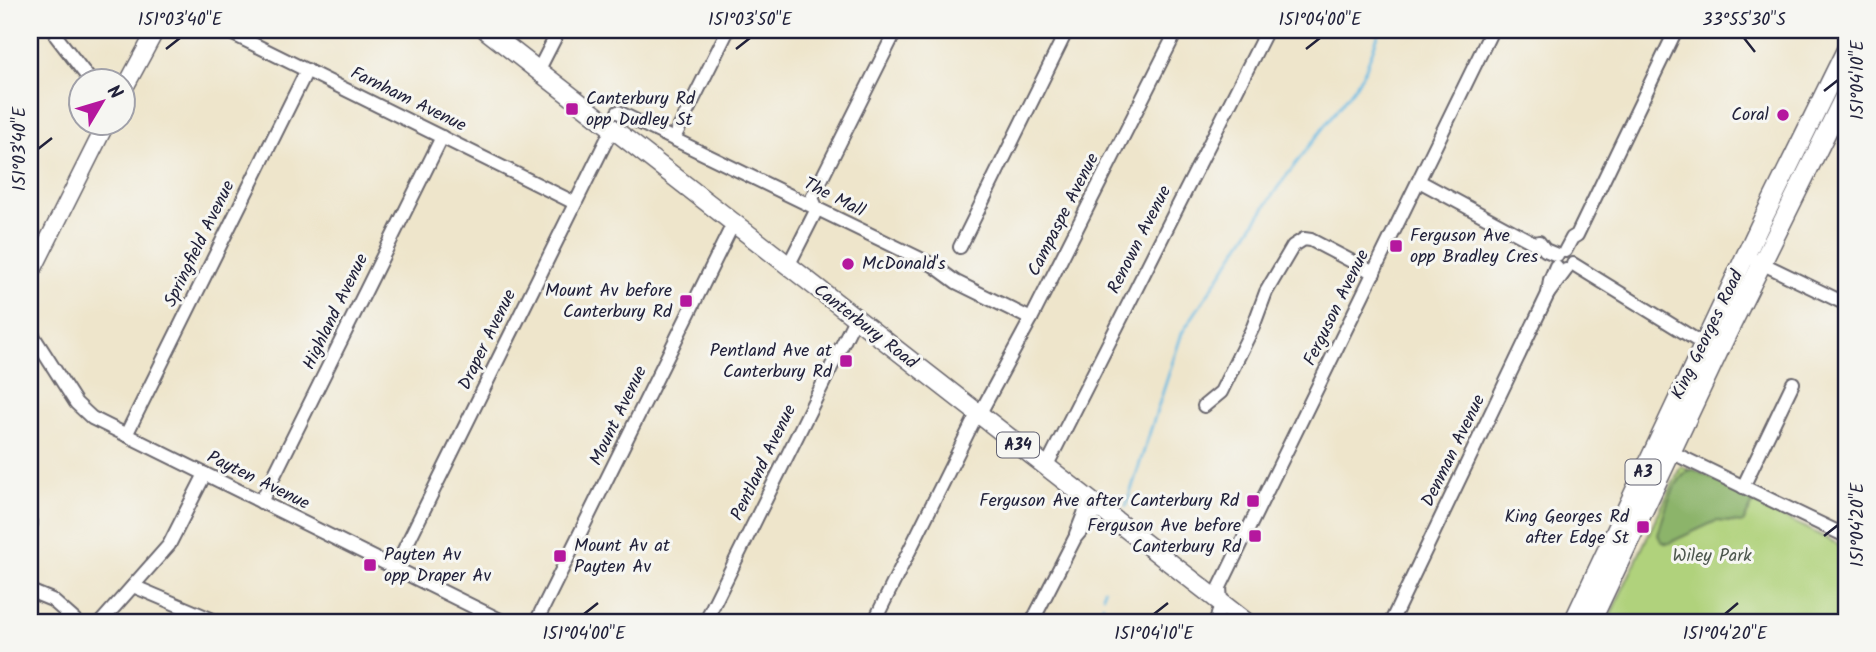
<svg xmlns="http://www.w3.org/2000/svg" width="1876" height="652" font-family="Kalam,sans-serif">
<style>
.green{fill:#b0d27b;stroke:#697a5b;stroke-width:2}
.forest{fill:#8cb46b;stroke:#576b53;stroke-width:2}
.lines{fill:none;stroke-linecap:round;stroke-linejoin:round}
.stream{stroke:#67b9e2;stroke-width:2.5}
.minor-casing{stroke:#69666d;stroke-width:16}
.major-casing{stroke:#69666d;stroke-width:19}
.highway-casing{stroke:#69666d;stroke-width:21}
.minor{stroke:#fff;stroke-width:12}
.major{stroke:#fff;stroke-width:16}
.highway{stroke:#fff;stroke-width:18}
.ticks{fill:none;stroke:#22223b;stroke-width:2.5}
.poi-dot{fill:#b5179e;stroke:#f6f6f2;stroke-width:2.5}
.labels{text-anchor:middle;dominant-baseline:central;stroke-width:6;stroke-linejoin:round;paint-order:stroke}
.shield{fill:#f6f6f2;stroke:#626272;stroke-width:2}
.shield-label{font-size:16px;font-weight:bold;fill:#22223b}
.poi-label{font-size:18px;fill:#22223b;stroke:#f6f6f2;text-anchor:end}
.street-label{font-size:18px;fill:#22223b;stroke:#f6f6f2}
.park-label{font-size:18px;fill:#4d574e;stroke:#f6f6f2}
.neatline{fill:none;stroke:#22223b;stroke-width:2.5}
.ticks-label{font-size:18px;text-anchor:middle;fill:#22223b}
</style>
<rect width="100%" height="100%" fill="#f6f6f2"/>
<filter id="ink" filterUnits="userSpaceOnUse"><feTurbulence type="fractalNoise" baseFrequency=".0143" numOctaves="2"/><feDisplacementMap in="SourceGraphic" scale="14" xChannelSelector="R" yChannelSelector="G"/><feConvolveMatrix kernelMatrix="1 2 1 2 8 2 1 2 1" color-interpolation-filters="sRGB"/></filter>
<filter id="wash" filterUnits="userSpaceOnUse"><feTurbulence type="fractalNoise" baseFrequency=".00686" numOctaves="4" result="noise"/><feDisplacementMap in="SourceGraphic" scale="28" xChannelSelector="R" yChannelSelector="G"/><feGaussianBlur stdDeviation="1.57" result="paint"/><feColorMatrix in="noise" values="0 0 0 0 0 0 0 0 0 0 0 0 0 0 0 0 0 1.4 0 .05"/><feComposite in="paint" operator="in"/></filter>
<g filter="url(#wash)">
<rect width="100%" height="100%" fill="#eee5cb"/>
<polygon class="green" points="1681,466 1846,548 1846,622 1607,622"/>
<path class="forest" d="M 1693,469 L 1746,494 L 1752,498 L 1753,503 L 1743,523 L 1716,521 L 1667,544 L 1661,541 L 1658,535 C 1663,517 1673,475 1693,469 Z"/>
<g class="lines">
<g class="stream">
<polyline points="1126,506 1182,333 1278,187 1356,85 1366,68 1380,30"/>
<polyline points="1103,596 1104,589"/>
<polyline points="1101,622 1103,605"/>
</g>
</g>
</g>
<g filter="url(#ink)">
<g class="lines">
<defs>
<g id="minor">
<polyline points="55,30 56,36 90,80"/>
<polyline points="225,30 575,203"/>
<polyline points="538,71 559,30"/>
<polyline points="618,112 933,265 956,282 1031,319"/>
<polyline points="674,138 728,30"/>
<polyline points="1419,181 1534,243 1539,242 1545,250 1557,255"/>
<polyline points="960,247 1067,30"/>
<polyline points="1565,251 1572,238 1577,235 1676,30"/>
<polyline points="1755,260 1846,304"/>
<polyline points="1573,264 1703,344"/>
<polyline points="788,266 817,209 812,198 896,30"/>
<polyline points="1548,294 1550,280 1556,266"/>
<polyline points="30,331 76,403 92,418 504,622"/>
<polyline points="1204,406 1221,392 1253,327 1266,292 1293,246 1304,239 1311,240 1374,273"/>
<polyline points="979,415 1031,319 1177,30"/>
<polyline points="126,435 307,70"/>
<polyline points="1671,452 1846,536"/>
<polyline points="1046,467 1267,30"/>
<polyline points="1743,487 1793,383"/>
<polyline points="261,502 442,137"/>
<polyline points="30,525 31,524"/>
<polyline points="1076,534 1089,501"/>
<polyline points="395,568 612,129"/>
<polyline points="133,586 218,622"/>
<polyline points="30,591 52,600 77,622"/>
<polyline points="101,622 169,545 205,474"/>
<polyline points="536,622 733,224"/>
<polyline points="705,622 855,319"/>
<polyline points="874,622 977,414"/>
<polyline points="1032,622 1075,538 1099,509"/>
<polyline points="1216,622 1221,603 1220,587 1492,30"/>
<polyline points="1391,622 1548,294 1566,270"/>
</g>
<g id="major">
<polyline points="122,93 156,30"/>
<polyline points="30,276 107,122"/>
</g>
<g id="highway">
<polyline points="486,30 1246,622"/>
<polyline points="1573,622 1759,227 1846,50"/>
<polyline points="1591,622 1726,336 1846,93"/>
</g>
</defs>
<use href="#minor" class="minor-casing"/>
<use href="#major" class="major-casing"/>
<use href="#highway" class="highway-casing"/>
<use href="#minor" class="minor"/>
<use href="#major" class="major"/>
<use href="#highway" class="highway"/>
</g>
</g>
<path class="ticks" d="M 1744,38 L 1755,52M 166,49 L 180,38M 736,49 L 750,38M 1306,49 L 1320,38M 1824,91 L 1838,80M 38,149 L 52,138M 1824,536 L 1838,525M 584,614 L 598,603M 1154,614 L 1168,603M 1725,614 L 1738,603"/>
<g class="poi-dot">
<rect x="565" y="102" width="14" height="14" rx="3.5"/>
<circle cx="1783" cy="115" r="7"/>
<rect x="1389" y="239" width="14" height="14" rx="3.5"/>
<circle cx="848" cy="264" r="7"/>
<rect x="679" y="294" width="14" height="14" rx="3.5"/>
<rect x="839" y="354" width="14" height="14" rx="3.5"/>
<rect x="1246" y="494" width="14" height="14" rx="3.5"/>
<rect x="1636" y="520" width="14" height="14" rx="3.5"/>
<rect x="1248" y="529" width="14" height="14" rx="3.5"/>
<rect x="553" y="549" width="14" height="14" rx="3.5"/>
<rect x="363" y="558" width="14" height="14" rx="3.5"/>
</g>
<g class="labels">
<g class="shield">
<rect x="997" y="432.5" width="42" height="25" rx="5"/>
<rect x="1625.5" y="459.5" width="35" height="25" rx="5"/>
</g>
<g class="shield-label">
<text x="1018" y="445">A34</text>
<text x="1643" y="472">A3</text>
</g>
<g class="poi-label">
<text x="586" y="99" text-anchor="start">Canterbury Rd<tspan x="586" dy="21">opp Dudley St</tspan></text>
<text x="1769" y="115">Coral</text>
<text x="1410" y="236" text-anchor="start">Ferguson Ave<tspan x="1410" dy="21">opp Bradley Cres</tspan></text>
<text x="862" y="264" text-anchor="start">McDonald's</text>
<text x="672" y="291">Mount Av before<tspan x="672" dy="21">Canterbury Rd</tspan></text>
<text x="832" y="351">Pentland Ave at<tspan x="832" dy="21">Canterbury Rd</tspan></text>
<text x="1239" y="501">Ferguson Ave after Canterbury Rd</text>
<text x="1629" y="517">King Georges Rd<tspan x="1629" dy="21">after Edge St</tspan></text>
<text x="1241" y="526">Ferguson Ave before<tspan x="1241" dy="21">Canterbury Rd</tspan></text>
<text x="574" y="546" text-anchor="start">Mount Av at<tspan x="574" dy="21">Payten Av</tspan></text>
<text x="384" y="555" text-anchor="start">Payten Av<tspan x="384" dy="21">opp Draper Av</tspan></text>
</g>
<g class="street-label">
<text transform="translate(408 100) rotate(26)">Farnham Avenue</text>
<text transform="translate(834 198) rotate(27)">The Mall</text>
<text transform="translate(1064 215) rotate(-63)">Campaspe Avenue</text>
<text transform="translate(1140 240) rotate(-63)">Renown Avenue</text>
<text transform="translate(200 244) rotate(-64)">Springfield Avenue</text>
<text transform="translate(1337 308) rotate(-64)">Ferguson Avenue</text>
<text transform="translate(336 312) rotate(-64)">Highland Avenue</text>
<text transform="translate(865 327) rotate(38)">Canterbury Road</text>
<text transform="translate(1708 335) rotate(-64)">King Georges Road</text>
<text transform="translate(488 340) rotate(-64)">Draper Avenue</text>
<text transform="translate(619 416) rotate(-64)">Mount Avenue</text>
<text transform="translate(1454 451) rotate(-64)">Denman Avenue</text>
<text transform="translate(764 463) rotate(-64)">Pentland Avenue</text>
<text transform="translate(258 481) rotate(26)">Payten Avenue</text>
</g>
<g class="park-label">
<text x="1712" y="556">Wiley Park</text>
</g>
</g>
<rect width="1876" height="652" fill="none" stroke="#f6f6f2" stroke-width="77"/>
<g transform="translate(102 102) rotate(52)"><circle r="33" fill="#f6f6f2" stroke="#a1a1a9" stroke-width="2"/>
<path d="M0-5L12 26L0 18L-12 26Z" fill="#b5179e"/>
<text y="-10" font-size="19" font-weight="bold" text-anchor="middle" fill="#22223b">N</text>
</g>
<rect x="38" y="38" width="1800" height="576" class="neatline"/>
<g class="ticks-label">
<text x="180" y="25">151°03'40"E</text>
<text x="750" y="25">151°03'50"E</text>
<text x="1320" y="25">151°04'00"E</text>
<text x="1744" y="25">33°55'30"S</text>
<text transform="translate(1857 80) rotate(-90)" y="6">151°04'10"E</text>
<text transform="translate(19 149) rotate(-90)" y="6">151°03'40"E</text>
<text transform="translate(1857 525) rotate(-90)" y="6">151°04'20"E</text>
<text x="584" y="639">151°04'00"E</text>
<text x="1154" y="639">151°04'10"E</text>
<text x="1725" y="639">151°04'20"E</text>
</g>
</svg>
